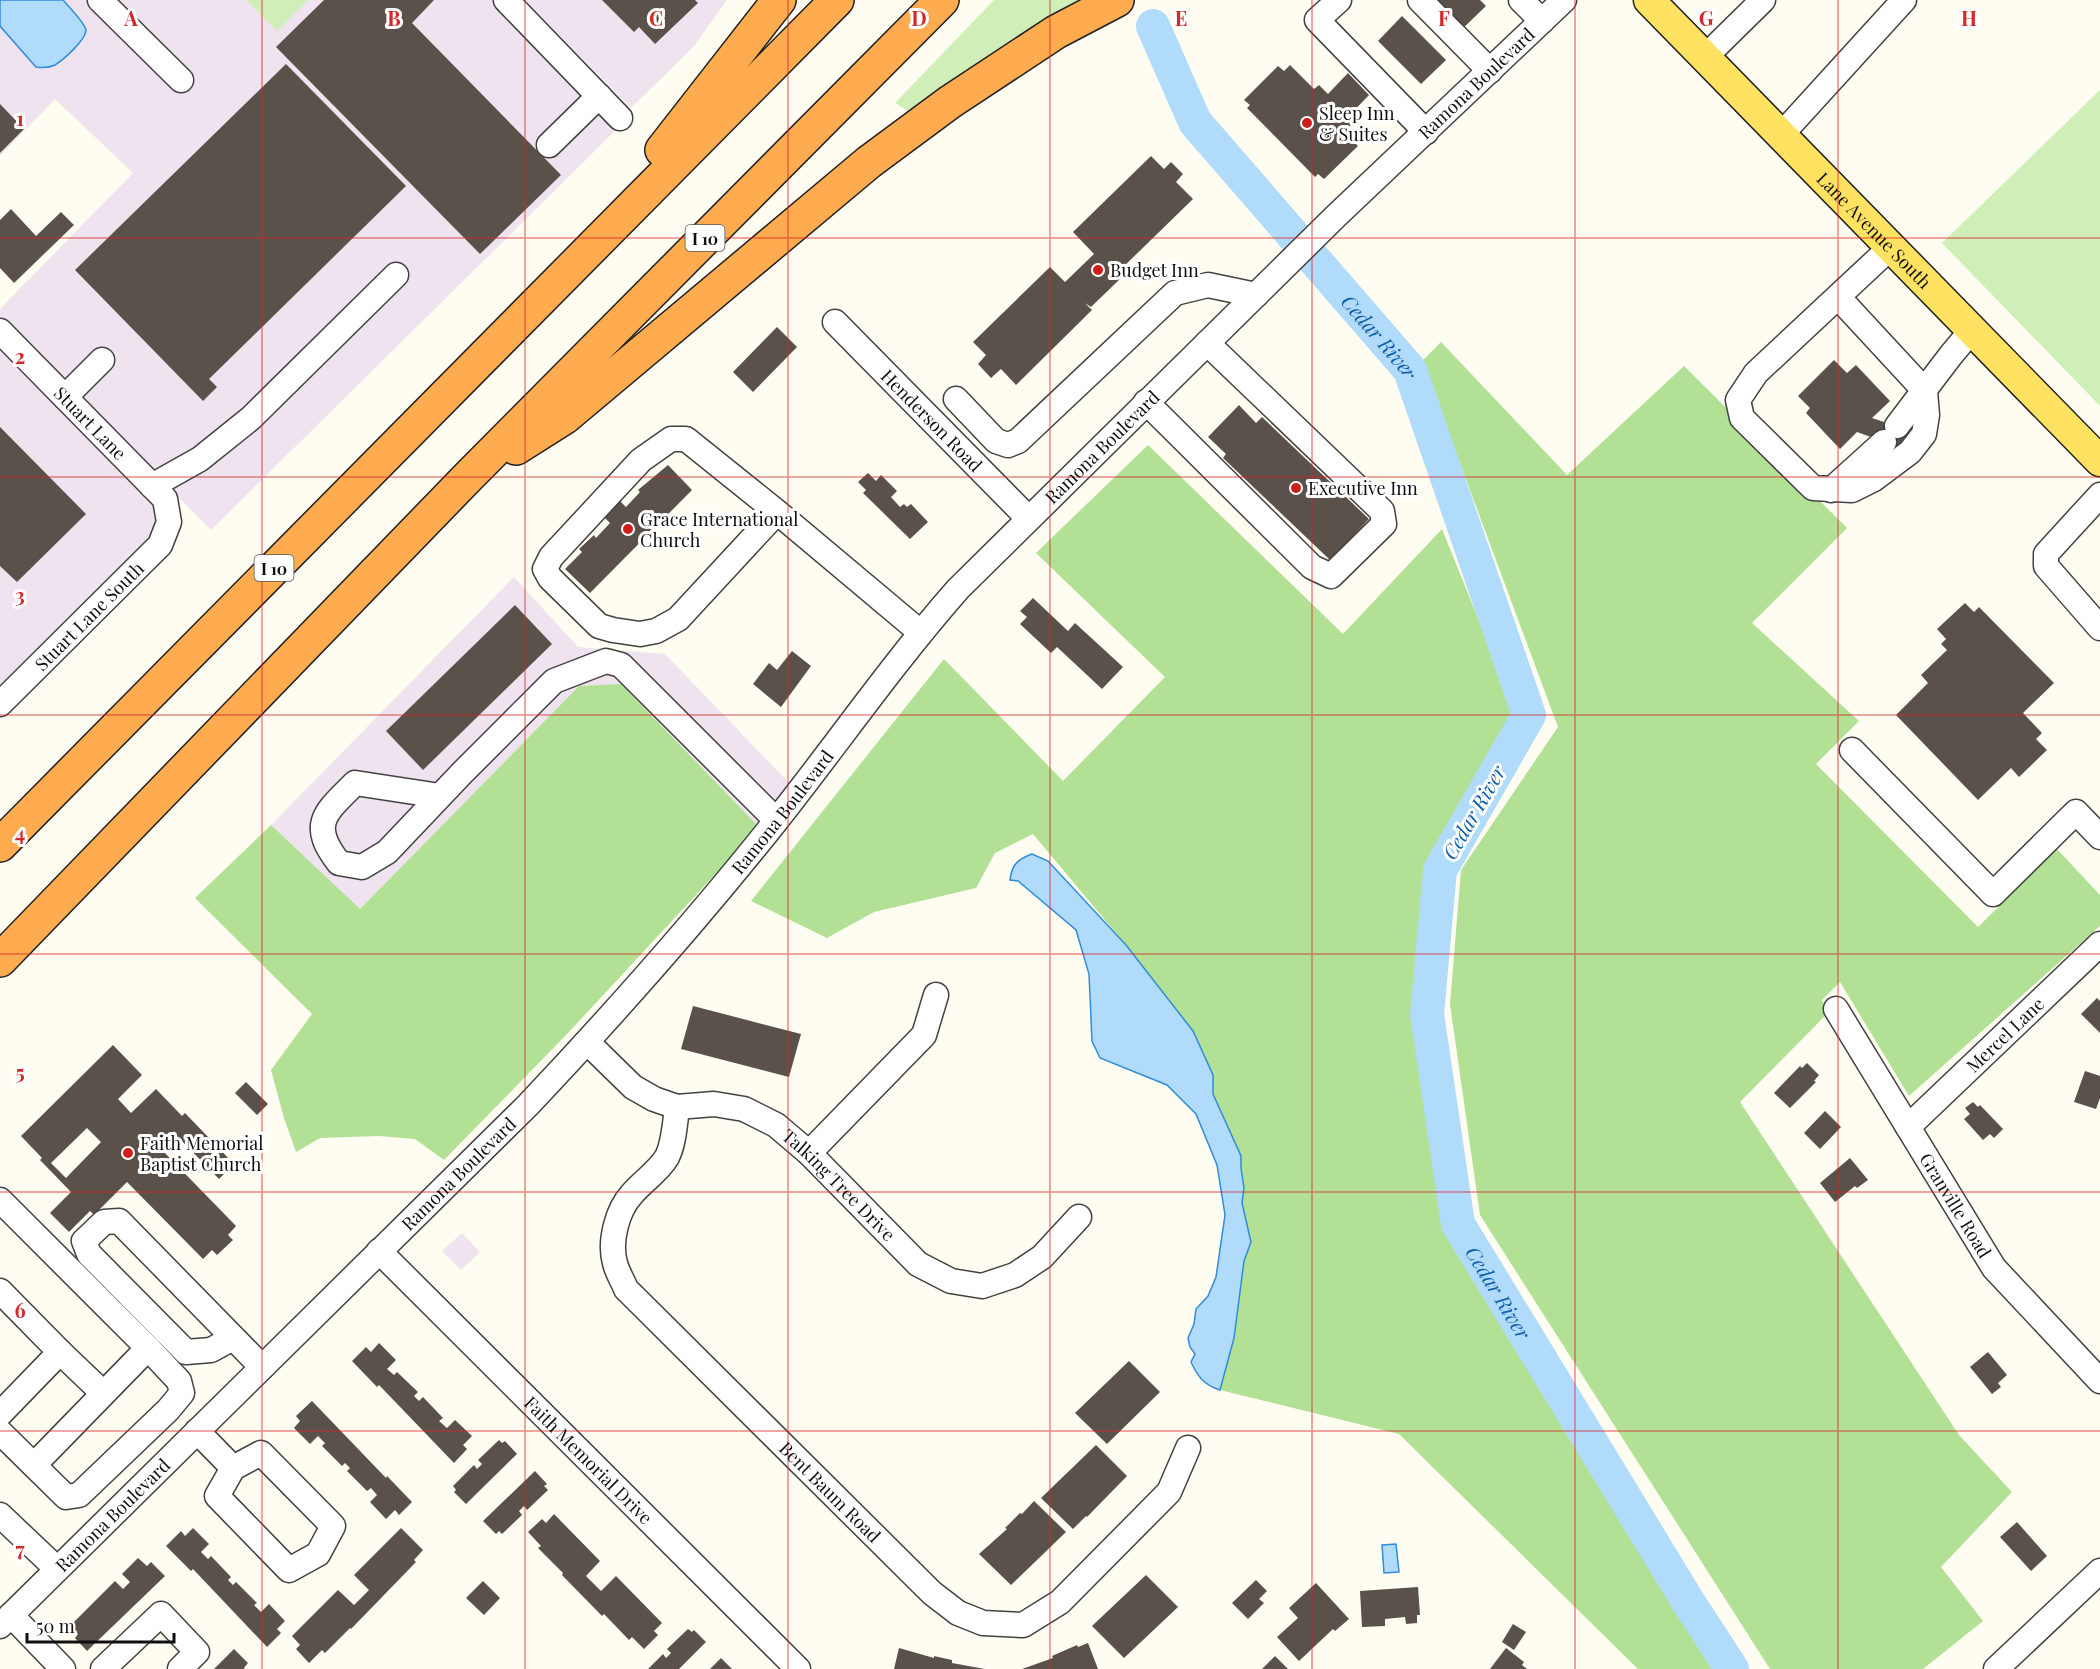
<svg xmlns="http://www.w3.org/2000/svg" width="2100" height="1669" font-family="'Playfair Display',serif">
<style>
.industrial{fill:#eee3ee}
.green{fill:#d0eeb7}
.forest{fill:#b2e095}
.water{fill:#b1dbfb;stroke:#318cd9;stroke-width:1.5}
.lines{fill:none;stroke-linecap:round;stroke-linejoin:round}
.river{stroke:#b1dbfb;stroke-width:34}
.building{fill:#59514a;fill-rule:evenodd}
.minor-casing{stroke:#424242;stroke-width:27}
.major-casing{stroke:#202020;stroke-width:33}
.highway-casing{stroke:#202020;stroke-width:36}
.minor{stroke:#fff;stroke-width:24}
.major{stroke:#ffe261;stroke-width:30}
.highway{stroke:#ffab4f;stroke-width:33}
.grid{fill:none;stroke:#d62828;stroke-width:1.5;stroke-opacity:0.55}
.poi-dot{fill:#cd1d1a;stroke:#fff;stroke-width:2}
.labels{text-anchor:middle;dominant-baseline:central;stroke-width:6;stroke-linejoin:round;paint-order:stroke}
.shield{fill:#fff;stroke:#575757;stroke-width:1.5}
.shield-label{font-size:16px;font-weight:bold;fill:#0f0f0f}
.street-label{font-size:18px;fill:#0f0f0f;stroke:#fff}
.poi-label{font-size:18px;fill:#0f0f0f;stroke:#fff;text-anchor:start}
.water-label{font-size:20px;font-style:italic;fill:#0c5dad;stroke:#fff}
.grid-label{font-size:20px;text-anchor:middle;font-weight:bold;fill:#d62828;stroke:#fff;stroke-width:6;stroke-linejoin:round;paint-order:stroke}
</style>
<rect width="100%" height="100%" fill="#fffdf1"/>
<g class="industrial">
<polygon points="63,0 246,0 277,30 308,0 493,0 619,127 211,530 0,317 0,309 133,173 55,99 0,156 0,26 36,67 84,25"/>
<polygon points="525,0 727,0 694,46 631,108"/>
<polygon points="0,348 156,506 156,519 148,538 0,687"/>
<polygon points="514,577 578,647 665,654 792,786 759,827 621,684 579,686 359,910 271,825"/>
<polygon points="462,1233 480,1252 461,1270 442,1251"/>
</g>
<g class="green">
<polygon points="246,0 308,0 277,31"/>
<polygon points="994,0 1100,0 909,112 895,103"/>
<polygon points="2100,90 2100,406 1942,243"/>
</g>
<g class="forest">
<polygon points="1441,342 1567,475 1684,366 1847,528 1752,623 1859,721 1816,764 1978,927 2057,849 2100,895 2100,926 1909,1096 1840,982 1822,1000 1828,1013 1740,1102 1959,1435 2012,1492 1941,1567 1983,1621 1923,1669 1770,1669 1480,1215 1450,1004 1461,870 1558,727 1422,361"/>
<polygon points="1148,445 1343,634 1442,529 1515,710 1429,867 1417,1013 1445,1231 1719,1669 1638,1669 1399,1434 1220,1390 1234,1338 1244,1261 1251,1242 1242,1203 1244,1188 1241,1168 1241,1156 1213,1094 1213,1075 1193,1031 1126,945 1033,834 995,853 976,888 874,912 827,938 751,901 944,659 1063,781 1165,677 1036,553"/>
<polygon points="621,684 759,827 568,1033 444,1160 415,1139 379,1136 320,1138 296,1152 284,1118 271,1070 312,1014 195,898 271,825 360,909 579,686"/>
</g>
<g class="water">
<path d="M 0,0 L 63,0 C 68,6 85,23 86,30 C 86,40 63,60 55,65 C 49,68 43,68 36,67 L 0,26 Z"/>
<path d="M 1032,854 L 1048,861 L 1126,945 L 1193,1031 L 1213,1075 L 1213,1094 L 1241,1156 L 1241,1168 L 1244,1188 L 1242,1203 L 1251,1242 L 1244,1261 L 1234,1338 L 1220,1390 C 1204,1385 1198,1377 1191,1362 L 1195,1354 L 1190,1347 L 1188,1338 L 1194,1324 L 1196,1309 L 1208,1296 L 1216,1277 L 1225,1215 L 1217,1165 L 1196,1114 L 1167,1085 L 1100,1058 L 1092,1041 L 1089,974 L 1076,930 L 1018,881 L 1010,880 C 1012,864 1018,859 1032,854 Z"/>
<polygon points="1396,1544 1399,1572 1384,1573 1382,1545"/>
</g>
<g class="lines">
<path class="river" id="s1" d="M 1153,26 L 1195,122 L 1410,370 L 1529,715 L 1440,870 L 1427,1014 L 1458,1224 L 1689,1603 L 1732,1669"/>
</g>
<g class="building">
<polygon points="324,0 434,0 412,23 561,175 480,254 276,47"/>
<polygon points="602,0 695,0 698,3 655,44 639,27 634,32"/>
<polygon points="1427,0 1480,0 1486,6 1458,33"/>
<polygon points="1402,16 1446,60 1421,84 1378,41"/>
<polygon points="286,64 406,186 209,379 217,387 203,401 75,270"/>
<polygon points="1290,65 1314,89 1319,85 1328,94 1348,73 1369,95 1349,116 1354,122 1348,128 1359,139 1355,143 1358,146 1324,179 1318,174 1315,177 1247,108 1250,105 1244,100 1278,66 1284,71"/>
<polygon points="0,104 24,129 0,153"/>
<polygon points="1151,156 1164,169 1171,162 1183,174 1176,182 1193,199 1116,274 1121,278 1091,307 1085,303 1092,310 1016,385 1001,369 991,378 978,364 986,355 973,342 1050,267 1065,282 1094,254 1073,232"/>
<polygon points="11,209 36,236 61,212 74,225 14,283 0,268 0,220"/>
<polygon points="777,327 797,347 753,392 733,372"/>
<polygon points="1834,360 1847,373 1856,365 1890,401 1872,418 1908,430 1911,435 1902,448 1857,432 1840,449 1806,413 1810,408 1798,396"/>
<polygon points="1239,405 1256,423 1262,417 1369,519 1330,560 1223,458 1226,454 1208,437"/>
<polygon points="0,427 86,514 17,582 0,566"/>
<polygon points="668,465 692,490 590,593 565,569 582,552 579,549 594,535 596,538 610,523 603,516 619,500 626,507 640,492 638,490"/>
<polygon points="868,473 876,481 881,475 897,491 891,497 900,507 904,504 907,507 911,504 928,522 910,539 863,493 866,490 858,482"/>
<polygon points="1033,598 1068,631 1075,623 1123,667 1102,689 1057,647 1051,653 1020,624 1027,617 1020,611"/>
<polygon points="1965,603 1974,612 1979,607 2054,683 2023,713 2042,733 2036,739 2047,750 2019,777 2011,768 1978,800 1896,715 1928,683 1921,675 1947,650 1941,644 1946,639 1937,629"/>
<polygon points="515,605 552,644 423,770 386,731"/>
<polygon points="792,651 811,666 781,707 753,684 769,663 777,670"/>
<polygon points="2097,998 2100,1001 2100,1033 2081,1014"/>
<polygon points="693,1006 801,1034 789,1077 681,1049"/>
<path d="M 113,1045 L 142,1075 L 118,1099 L 131,1113 L 156,1089 L 182,1116 L 185,1113 L 234,1164 L 219,1179 L 175,1134 L 161,1149 L 236,1226 L 228,1235 L 233,1240 L 217,1255 L 212,1250 L 203,1259 L 127,1182 L 94,1215 L 90,1211 L 69,1232 L 50,1213 L 71,1192 L 40,1160 L 42,1158 L 21,1136 ZM 87,1128 L 101,1142 L 66,1178 L 51,1163 Z"/>
<polygon points="1807,1063 1819,1075 1814,1081 1816,1082 1790,1108 1774,1093 1800,1066 1802,1068"/>
<polygon points="2085,1071 2100,1076 2100,1098 2096,1109 2074,1102"/>
<polygon points="246,1082 268,1104 257,1115 235,1093"/>
<polygon points="1973,1102 1978,1107 1980,1105 2003,1129 1994,1138 1990,1134 1983,1140 1964,1119 1970,1114 1965,1108"/>
<polygon points="1825,1111 1841,1127 1820,1149 1804,1133"/>
<polygon points="1850,1158 1868,1180 1857,1188 1855,1186 1835,1202 1820,1183"/>
<polygon points="379,1343 396,1360 387,1369 394,1375 397,1372 418,1392 414,1396 419,1401 423,1397 443,1418 439,1421 447,1428 455,1420 472,1436 463,1445 467,1449 454,1463 379,1385 377,1387 352,1361 366,1347 371,1352"/>
<polygon points="1988,1352 2007,1375 1998,1383 2001,1387 1992,1394 1970,1367"/>
<polygon points="1129,1361 1160,1392 1107,1444 1075,1413"/>
<polygon points="312,1401 386,1478 387,1476 412,1502 399,1515 395,1510 386,1519 370,1502 377,1495 371,1488 367,1491 347,1471 350,1468 345,1463 342,1466 322,1446 325,1443 318,1436 310,1444 294,1428 300,1421 296,1416"/>
<polygon points="499,1440 502,1443 505,1441 517,1454 466,1504 454,1492 456,1490 453,1486 474,1465 477,1469 482,1464 478,1460"/>
<polygon points="1096,1445 1127,1476 1087,1517 1086,1516 1073,1529 1041,1498"/>
<polygon points="535,1471 547,1484 544,1486 548,1490 527,1510 524,1506 519,1511 522,1515 502,1534 499,1531 496,1534 483,1521"/>
<polygon points="1034,1501 1066,1532 1011,1585 979,1554 1007,1529 1005,1528 1020,1513 1022,1514"/>
<polygon points="554,1514 600,1561 586,1576 601,1591 616,1576 662,1623 654,1631 658,1635 644,1649 632,1637 629,1640 604,1614 602,1616 562,1575 563,1573 538,1548 541,1546 528,1532 542,1519 546,1523"/>
<polygon points="2017,1522 2047,1556 2031,1571 2000,1537"/>
<polygon points="193,1528 209,1544 201,1552 208,1559 211,1556 231,1577 228,1580 233,1585 236,1582 257,1603 254,1605 261,1612 269,1604 285,1621 277,1629 281,1633 267,1647 193,1569 191,1571 166,1546 181,1531 185,1536"/>
<polygon points="401,1528 423,1550 414,1560 416,1562 351,1629 350,1628 325,1653 322,1650 309,1663 296,1649 300,1645 292,1636 338,1590 354,1605 369,1590 354,1575"/>
<polygon points="138,1558 147,1566 151,1562 165,1576 87,1651 75,1638 78,1634 70,1626 115,1581 123,1589 130,1582 122,1574"/>
<polygon points="1146,1575 1178,1607 1124,1658 1092,1626"/>
<polygon points="1256,1580 1267,1591 1259,1599 1264,1603 1248,1619 1232,1603"/>
<polygon points="483,1581 500,1598 484,1615 466,1598"/>
<polygon points="1316,1583 1349,1619 1335,1631 1333,1629 1299,1661 1277,1637 1298,1618 1289,1608"/>
<polygon points="1418,1587 1420,1615 1417,1615 1417,1623 1406,1624 1405,1617 1385,1619 1385,1626 1362,1627 1360,1591"/>
<polygon points="1513,1624 1526,1632 1514,1650 1502,1642"/>
<polygon points="688,1629 692,1632 694,1630 706,1642 679,1669 648,1669 663,1654 666,1658 671,1653 667,1649"/>
<polygon points="1088,1643 1098,1669 1022,1669 1053,1658 1052,1656 1077,1645 1078,1647"/>
<polygon points="899,1648 934,1658 934,1656 952,1660 952,1663 985,1669 894,1669"/>
<polygon points="1506,1648 1524,1662 1522,1665 1527,1669 1490,1669"/>
<polygon points="234,1649 248,1663 244,1668 245,1669 214,1669"/>
<polygon points="1275,1656 1288,1669 1262,1669"/>
<polygon points="721,1658 732,1669 710,1669"/>
</g>
<g class="lines">
<defs>
<g id="minor">
<polyline points="100,0 181,80"/>
<polyline points="506,0 620,118"/>
<polyline points="1339,0 1317,20 1426,132"/>
<polyline points="1420,0 1490,71"/>
<polyline points="1521,0 1542,21"/>
<polyline points="1705,57 1763,0"/>
<polyline points="1781,135 1904,0"/>
<polyline points="549,145 599,96"/>
<polyline points="1838,297 1925,391 1927,415 1924,434 1910,452 1874,479 1852,490 1813,488 1742,418 1738,400 1756,373 1891,247"/>
<path id="s2" d="M 835,322 L 1028,518"/>
<path id="s3" d="M 0,331 L 165,499 L 169,522 L 160,545 L 0,704"/>
<polyline points="65,397 102,360"/>
<polyline points="956,399 996,441 1008,445 1018,441 1175,293 1208,285 1256,295"/>
<polyline points="1146,402 1312,567 1331,576 1384,524 1382,511 1207,343"/>
<polyline points="1897,426 1951,355 1972,330"/>
<polyline points="152,486 200,459 251,418 396,275"/>
<polyline points="1831,490 1884,442"/>
<polyline points="2100,495 2046,554 2046,566 2100,628"/>
<polyline points="777,512 678,619 656,631 640,634 613,630 599,626 550,578 545,569 551,557 641,460 671,439 686,439 777,512 920,632"/>
<polyline points="1852,750 1993,894 2076,812 2100,837"/>
<path d="M 440,796 L 355,783 C 326,812 308,824 339,863 L 362,867 L 387,852 L 462,773 L 554,681 L 606,661 L 621,665 L 776,820"/>
<path id="s4" d="M 1836,1009 L 1994,1268 L 2100,1381"/>
<path id="s5" d="M 587,1042 L 633,1087 L 654,1099 L 677,1107 L 714,1104 L 744,1109 L 776,1125 L 809,1153 L 918,1264 L 951,1281 L 982,1286 L 1015,1275 L 1042,1257 L 1079,1217"/>
<path id="s6" d="M 677,1107 C 675,1123 674,1143 667,1157 C 658,1172 643,1181 632,1194 C 617,1210 609,1242 615,1263 C 617,1272 623,1281 626,1289 L 932,1593 L 958,1613 L 983,1623 L 1023,1625 L 1060,1602 L 1169,1492 L 1188,1448"/>
<path id="s7" d="M 1908,1127 L 2100,944"/>
<polyline points="809,1153 924,1035 936,995"/>
<polyline points="0,1200 148,1348 179,1381 182,1393 168,1410 79,1495 66,1497 0,1432"/>
<path id="s8" d="M 379,1251 L 798,1669"/>
<polyline points="0,1291 60,1352 0,1414"/>
<polyline points="233,1338 211,1350 186,1352 89,1254 84,1241 104,1222 119,1221 262,1367"/>
<polyline points="60,1352 103,1393"/>
<polyline points="197,1431 233,1468 217,1496 289,1570 318,1554 333,1526 261,1453 233,1468"/>
<polyline points="34,1465 148,1348"/>
<polyline points="0,1515 57,1569"/>
<polyline points="11,1615 63,1669"/>
<path id="s9" d="M 0,1626 L 528,1105 C 614,1014 698,919 776,821 C 837,744 893,663 958,589 L 1336,216 L 1564,0"/>
<polyline points="103,1669 161,1614 197,1652 180,1669"/>
<polyline points="1996,1669 2100,1571"/>
</g>
<g id="major">
<path id="s10" d="M 1649,0 L 2100,461"/>
</g>
<g id="highway">
<polyline points="662,150 779,0"/>
<polyline points="516,448 565,417 869,162 950,102 1056,32 1117,0"/>
<polyline points="0,845 837,0"/>
<polyline points="0,960 468,477 942,0"/>
</g>
</defs>
<use href="#minor" class="minor-casing"/>
<use href="#major" class="major-casing"/>
<use href="#highway" class="highway-casing"/>
<use href="#minor" class="minor"/>
<use href="#major" class="major"/>
<use href="#highway" class="highway"/>
</g>
<path class="grid" d="M 262,0 L 262,1669M 525,0 L 525,1669M 788,0 L 788,1669M 1050,0 L 1050,1669M 1312,0 L 1312,1669M 1575,0 L 1575,1669M 1838,0 L 1838,1669M 0,238 L 2100,238M 0,477 L 2100,477M 0,715 L 2100,715M 0,954 L 2100,954M 0,1192 L 2100,1192M 0,1431 L 2100,1431"/>
<g class="poi-dot">
<circle cx="1307" cy="123" r="6"/>
<circle cx="1098" cy="270" r="6"/>
<circle cx="1296" cy="488" r="6"/>
<circle cx="628" cy="529" r="6"/>
<circle cx="128" cy="1153" r="6"/>
</g>
<g class="labels">
<g class="shield">
<rect x="685.5" y="225" width="39" height="26" rx="4.5"/>
<rect x="254.5" y="555" width="39" height="26" rx="4.5"/>
</g>
<g class="shield-label">
<text x="705" y="238">I 10</text>
<text x="274" y="568">I 10</text>
</g>
<g class="street-label">
<text stroke="none"><textPath href="#s9" startOffset="2138">Ramona Boulevard</textPath></text>
<text stroke="none"><textPath href="#s10" startOffset="322">Lane Avenue South</textPath></text>
<text stroke="none"><textPath href="#s2" startOffset="138">Henderson Road</textPath></text>
<text stroke="none"><textPath href="#s3" startOffset="129">Stuart Lane</textPath></text>
<text stroke="none"><textPath href="#s9" startOffset="1616">Ramona Boulevard</textPath></text>
<text transform="translate(89 616) rotate(-45)">Stuart Lane South</text>
<text stroke="none"><textPath href="#s9" startOffset="1130">Ramona Boulevard</textPath></text>
<text stroke="none"><textPath href="#s7" startOffset="134">Mercel Lane</textPath></text>
<text stroke="none"><textPath href="#s9" startOffset="644">Ramona Boulevard</textPath></text>
<text stroke="none"><textPath href="#s5" startOffset="303">Talking Tree Drive</textPath></text>
<text stroke="none"><textPath href="#s4" startOffset="230">Granville Road</textPath></text>
<text stroke="none"><textPath href="#s8" startOffset="296">Faith Memorial Drive</textPath></text>
<text stroke="none"><textPath href="#s6" startOffset="492">Bent Baum Road</textPath></text>
<text stroke="none"><textPath href="#s9" startOffset="158">Ramona Boulevard</textPath></text>
</g>
<g class="poi-label">
<text x="1319" y="113">Sleep Inn<tspan x="1319" dy="21">&amp; Suites</tspan></text>
<text x="1110" y="270">Budget Inn</text>
<text x="1308" y="488">Executive Inn</text>
<text x="640" y="519">Grace International<tspan x="640" dy="21">Church</tspan></text>
<text x="140" y="1143">Faith Memorial<tspan x="140" dy="21">Baptist Church</tspan></text>
</g>
<g class="water-label">
<text stroke="none"><textPath href="#s1" startOffset="388">Cedar River</textPath></text>
<text transform="translate(1473 812) rotate(-60)">Cedar River</text>
<text stroke="none"><textPath href="#s1" startOffset="1413">Cedar River</textPath></text>
</g>
</g>
<g class="grid-label">
<text x="131" y="26">A</text>
<text x="394" y="26">B</text>
<text x="656" y="26">C</text>
<text x="919" y="26">D</text>
<text x="1181" y="26">E</text>
<text x="1444" y="26">F</text>
<text x="1706" y="26">G</text>
<text x="1969" y="26">H</text>
<text x="20" y="126">1</text>
<text x="20" y="364">2</text>
<text x="20" y="603">3</text>
<text x="20" y="841">4</text>
<text x="20" y="1080">5</text>
<text x="20" y="1318">6</text>
<text x="20" y="1557">7</text>
</g>
<path d="M27 1633v9h147v-9" fill="none" stroke="#0f0f0f" stroke-width="3"/>
<text x="36" y="1633" font-size="18" fill="#0f0f0f" stroke="#ffffff" stroke-width="4.5" paint-order="stroke">50 m</text>
</svg>
